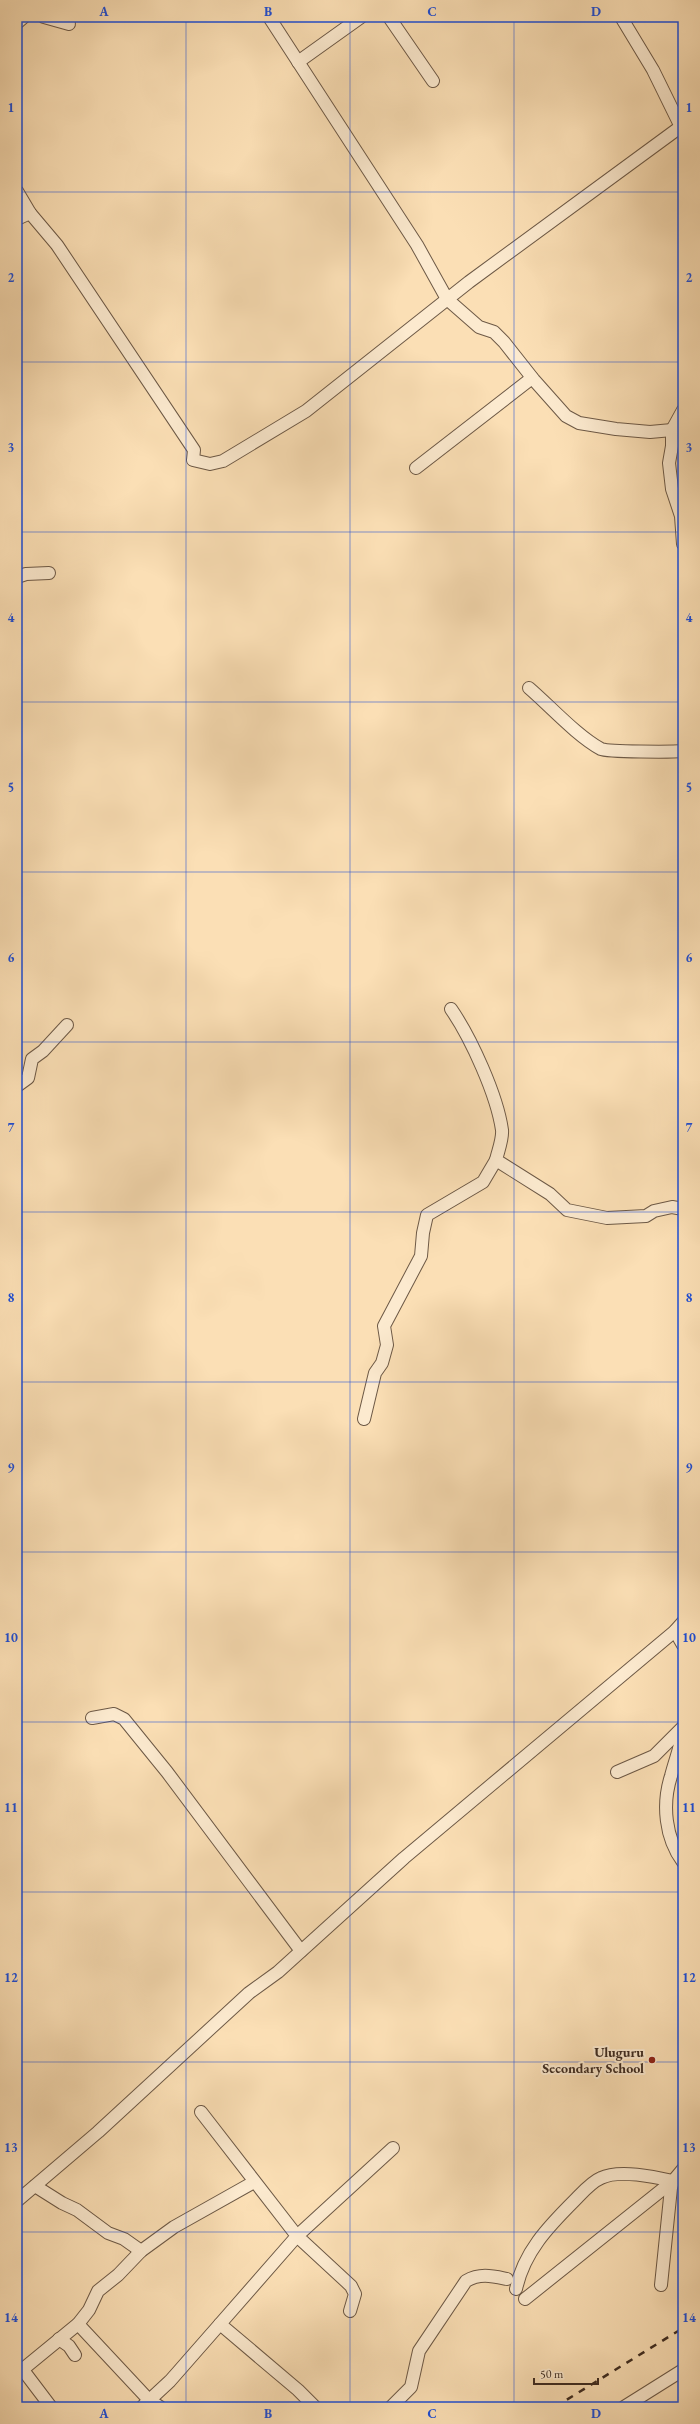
<svg xmlns="http://www.w3.org/2000/svg" width="700" height="2424" font-family="'EB Garamond',serif">
<style>
.lines{fill:none;stroke-linecap:round;stroke-linejoin:round}
.minor-casing{stroke:#6d5946;stroke-width:14}
.minor{stroke:#fceacf;stroke-width:12}
.rail{stroke:#3e2c21;stroke-width:2.5;stroke-dasharray:7 7;stroke-linecap:butt}
.grid{fill:none;stroke:#1d4ed8;stroke-width:1;stroke-opacity:0.55}
.poi-dot{fill:#8f2418;stroke:#fceacf;stroke-width:1.5}
.labels{text-anchor:middle;dominant-baseline:central;stroke-width:4;stroke-linejoin:round;paint-order:stroke}
.poi-label{font-size:14px;font-weight:bold;fill:#3e2c21;stroke:#fceacf;text-anchor:end}
.neatline{fill:none;stroke:#1d4ed8;stroke-width:1.5}
.grid-label{font-size:13px;text-anchor:middle;font-weight:bold;fill:#1d4ed8}
</style>
<rect width="100%" height="100%" fill="#fbdfb5"/>
<filter id="stains"><feTurbulence type="fractalNoise" baseFrequency=".005" numOctaves="4"/><feColorMatrix values="0 0 0 0 .2 0 0 0 0 .09 0 0 0 0 .02 0 0 0 .5 -.17"/></filter>
<radialGradient id="worn" r=".72"><stop offset=".6" stop-color="#630" stop-opacity="0"/><stop offset="1" stop-color="#630" stop-opacity=".3"/></radialGradient>
<g class="lines">
<defs>
<g id="minor">
<polyline points="44,17 69,24"/>
<polyline points="269,17 417,245 447,299 479,327 494,332 504,342 534,380 566,416 579,423 616,429 650,432 672,430"/>
<polyline points="389,17 433,81"/>
<polyline points="621,17 653,70 681,127"/>
<polyline points="17,23 24,17"/>
<polyline points="298,62 361,17"/>
<polyline points="17,191 30,213 57,245 194,450 193,460 210,464 223,461 306,411 469,282 683,125"/>
<polyline points="17,219 30,213"/>
<polyline points="683,410 672,430 672,446 669,463 672,489 681,516 683,544"/>
<polyline points="416,468 532,378"/>
<polyline points="17,577 26,574 49,573"/>
<path d="M 529,688 C 550,706 577,736 601,749 C 608,752 672,752 683,751"/>
<path d="M 451,1009 C 471,1038 497,1095 502,1130 C 503,1139 498,1151 496,1160 L 550,1194 L 567,1210 L 607,1218 L 646,1216 L 654,1211 L 672,1207 L 683,1209"/>
<polyline points="17,1086 28,1078 32,1059 43,1051 67,1025"/>
<polyline points="364,1419 375,1373 382,1363 387,1345 384,1326 421,1256 423,1233 427,1215 483,1182 496,1160"/>
<polyline points="675,1631 683,1645"/>
<polyline points="92,1718 114,1714 124,1719 167,1772 301,1951"/>
<path d="M 683,1730 C 681,1746 675,1760 671,1776 C 662,1804 665,1838 683,1862"/>
<polyline points="617,1772 654,1756 683,1727"/>
<polyline points="201,2112 297,2236 220,2324 298,2390 315,2407"/>
<polyline points="35,2186 62,2203 77,2210 108,2233 124,2239 141,2251"/>
<polyline points="17,2201 98,2132 249,1993 278,1972 404,1858 675,1631 683,1622"/>
<polyline points="661,2285 671,2188 673,2181 683,2169"/>
<path d="M 516,2289 C 524,2252 548,2227 574,2201 C 581,2194 591,2182 601,2178 C 619,2169 655,2177 673,2181"/>
<polyline points="525,2299 673,2181"/>
<polyline points="350,2311 355,2294 351,2286 297,2236 393,2148"/>
<polyline points="78,2324 149,2400 160,2407"/>
<polyline points="59,2339 69,2346 75,2355"/>
<polyline points="23,2370 51,2407"/>
<polyline points="17,2374 78,2324 89,2310 98,2291 118,2275 141,2251 174,2227 254,2182"/>
<polyline points="142,2407 170,2381 220,2324"/>
<path d="M 391,2407 L 411,2387 L 419,2351 L 466,2281 C 480,2273 492,2276 507,2279"/>
<polyline points="624,2407 683,2370"/>
</g>
</defs>
<use href="#minor" class="minor-casing"/>
<use href="#minor" class="minor"/>
<polyline class="rail" points="555,2407 683,2328"/>
</g>
<path class="grid" d="M 186,17 L 186,2407M 350,17 L 350,2407M 514,17 L 514,2407M 17,192 L 683,192M 17,362 L 683,362M 17,532 L 683,532M 17,702 L 683,702M 17,872 L 683,872M 17,1042 L 683,1042M 17,1212 L 683,1212M 17,1382 L 683,1382M 17,1552 L 683,1552M 17,1722 L 683,1722M 17,1892 L 683,1892M 17,2062 L 683,2062M 17,2232 L 683,2232"/>
<circle class="poi-dot" cx="652" cy="2060" r="4"/>
<g class="labels">
<g class="poi-label">
<text x="644" y="2052">Uluguru<tspan x="644" dy="16">Secondary School</tspan></text>
</g>
</g>
<rect width="700" height="2424" fill="none" stroke="#fbdfb5" stroke-width="44"/>
<path d="M534 2378v6h64v-6" fill="none" stroke="#3e2c21" stroke-width="2"/>
<text x="540" y="2378" font-size="12" fill="#3e2c21" stroke="#fceacf" stroke-width="3" paint-order="stroke">50 m</text>
<rect x="22" y="22" width="656" height="2380" class="neatline"/>
<g class="grid-label">
<text x="104" y="16">A</text>
<text x="268" y="16">B</text>
<text x="432" y="16">C</text>
<text x="596" y="16">D</text>
<text x="11" y="112">1</text>
<text x="689" y="112">1</text>
<text x="11" y="282">2</text>
<text x="689" y="282">2</text>
<text x="11" y="452">3</text>
<text x="689" y="452">3</text>
<text x="11" y="622">4</text>
<text x="689" y="622">4</text>
<text x="11" y="792">5</text>
<text x="689" y="792">5</text>
<text x="11" y="962">6</text>
<text x="689" y="962">6</text>
<text x="11" y="1132">7</text>
<text x="689" y="1132">7</text>
<text x="11" y="1302">8</text>
<text x="689" y="1302">8</text>
<text x="11" y="1472">9</text>
<text x="689" y="1472">9</text>
<text x="11" y="1642">10</text>
<text x="689" y="1642">10</text>
<text x="11" y="1812">11</text>
<text x="689" y="1812">11</text>
<text x="11" y="1982">12</text>
<text x="689" y="1982">12</text>
<text x="11" y="2152">13</text>
<text x="689" y="2152">13</text>
<text x="11" y="2322">14</text>
<text x="689" y="2322">14</text>
<text x="104" y="2418">A</text>
<text x="268" y="2418">B</text>
<text x="432" y="2418">C</text>
<text x="596" y="2418">D</text>
</g>
<rect width="100%" height="100%" filter="url(#stains)"/>
<rect width="100%" height="100%" fill="url(#worn)"/>
</svg>
